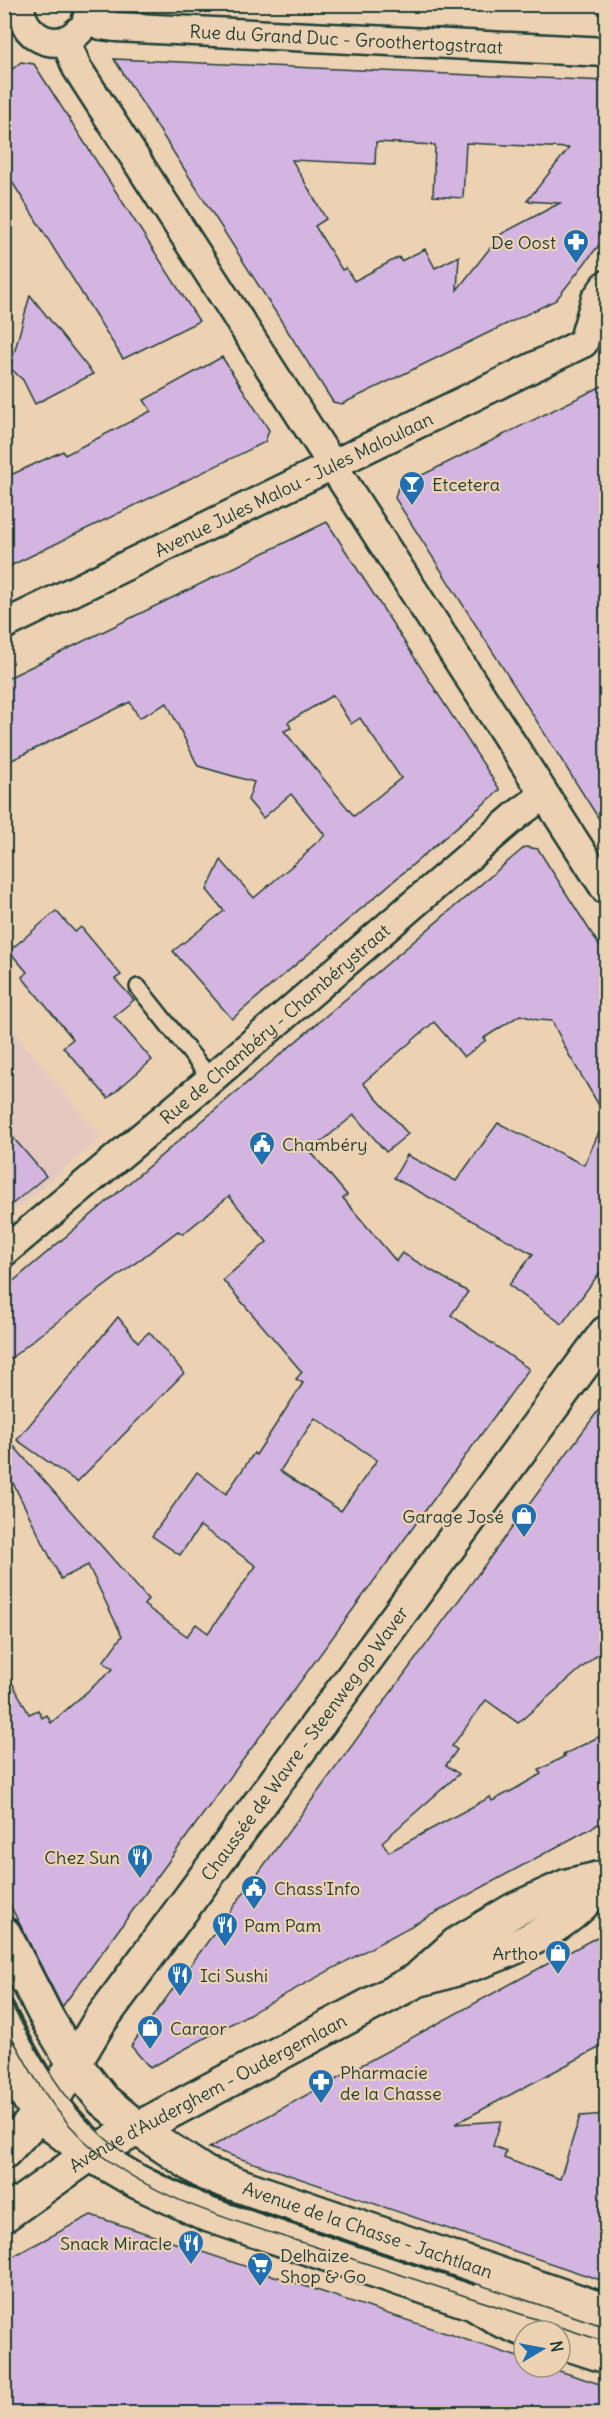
<svg xmlns="http://www.w3.org/2000/svg" width="611" height="2418" font-family="Delius,sans-serif">
<style>
.built{fill:#e5c9c1}
.building{fill:#d4b5e1;stroke:#1f3d34;stroke-width:1.5;fill-rule:evenodd}
.lines{fill:none;stroke-linecap:round;stroke-linejoin:round}
.lane-casing{stroke:#1f3d34;stroke-width:20}
.street-casing{stroke:#1f3d34;stroke-width:33}
.secondary-casing{stroke:#1f3d34;stroke-width:38}
.lane{stroke:#ecd2b3;stroke-width:15}
.street{stroke:#ecd2b3;stroke-width:28}
.secondary{stroke:#ecd2b3;stroke-width:33}
.tram{stroke:#1f3d34;stroke-width:1.5}
.labels{text-anchor:middle;dominant-baseline:central;stroke-width:4.5;stroke-linejoin:round;paint-order:stroke}
.street-label{font-size:18px;fill:#1f3d34;stroke:#ecd2b3}
.poi-label{font-size:18px;fill:#1f3d34;stroke:#ecd2b3;text-anchor:start}
</style>
<rect width="100%" height="100%" fill="#ecd2b3"/>
<filter id="ink" filterUnits="userSpaceOnUse"><feTurbulence type="fractalNoise" baseFrequency=".0167" numOctaves="2"/><feDisplacementMap in="SourceGraphic" scale="12" xChannelSelector="R" yChannelSelector="G"/><feConvolveMatrix kernelMatrix="1 2 1 2 8 2 1 2 1" color-interpolation-filters="sRGB"/></filter>
<g filter="url(#ink)">
<polygon class="built" points="4,1020 101,1138 5,1219 4,1219"/>
<g class="building">
<path d="M 114,59 L 606,81 L 606,236 L 556,300 L 342,404 L 333,402 ZM 376,142 L 435,145 L 433,196 L 463,198 L 466,143 L 569,148 L 527,201 L 560,203 L 501,234 L 457,290 L 459,256 L 435,268 L 425,249 L 401,261 L 399,257 L 354,281 L 346,268 L 342,270 L 315,226 L 326,219 L 292,160 L 375,164 Z"/>
<polygon points="21,62 34,64 199,321 123,359 4,169 4,76"/>
<polygon points="30,295 93,374 35,404 23,380 10,368"/>
<polygon points="222,357 269,430 265,442 4,569 4,478 63,451 65,455 151,411 144,400"/>
<polygon points="606,384 606,693 600,728 606,730 606,830 395,498 398,487"/>
<path d="M 327,522 L 500,790 L 232,1019 L 173,951 L 224,911 L 207,890 L 221,860 L 254,898 L 308,852 L 307,851 L 325,835 L 291,794 L 263,818 L 248,800 L 254,782 L 198,766 L 167,703 L 139,718 L 130,702 L 4,764 L 4,680 ZM 333,695 L 351,724 L 360,718 L 401,778 L 354,816 L 284,731 L 291,728 L 288,722 Z"/>
<path d="M 525,847 L 538,849 L 606,956 L 606,1117 L 569,1055 L 552,1021 L 538,1020 L 520,1015 L 484,1038 L 486,1040 L 464,1057 L 434,1022 L 363,1083 L 408,1134 L 386,1152 L 354,1115 L 310,1151 L 347,1195 L 343,1198 L 396,1261 L 402,1253 L 468,1292 L 451,1315 L 529,1369 L 62,2007 L 4,1893 L 4,1668 L 29,1714 L 38,1710 L 42,1718 L 47,1715 L 51,1723 L 113,1669 L 103,1662 L 122,1636 L 88,1565 L 61,1579 L 4,1465 L 4,1435 L 148,1599 L 144,1605 L 187,1636 L 196,1624 L 208,1633 L 256,1566 L 200,1526 L 180,1555 L 152,1536 L 197,1472 L 226,1494 L 254,1453 L 256,1455 L 303,1383 L 296,1379 L 302,1372 L 223,1280 L 267,1242 L 229,1196 L 183,1234 L 178,1231 L 37,1337 L 4,1364 L 4,1289 ZM 315,1418 L 377,1460 L 341,1511 L 280,1471 Z"/>
<polygon points="56,911 75,932 81,927 121,975 115,979 134,1000 114,1016 152,1060 108,1098 63,1047 73,1039 22,977 27,972 9,951"/>
<polygon points="606,1117 606,1264 562,1324 509,1285 533,1254 394,1178 407,1155 456,1181 498,1123 584,1165"/>
<polygon points="4,1127 46,1176 4,1211"/>
<polygon points="118,1317 138,1342 149,1332 184,1373 77,1482 17,1440"/>
<polygon points="606,1400 606,1647 518,1723 486,1700 452,1746 457,1750 446,1765 459,1774 382,1842 389,1852 490,1797 492,1801 515,1789 541,1774 539,1770 565,1756 563,1755 606,1733 606,1820 150,2068 131,2046"/>
<polygon points="606,1932 606,2044 455,2124 501,2121 493,2146 506,2151 504,2158 560,2179 580,2116 606,2114 606,2282 209,2148"/>
<polygon points="91,2215 524,2359 524,2367 547,2367 606,2386 606,2414 4,2414 4,2261"/>
</g>
<g class="lines">
<defs>
<g id="lane">
<polyline points="138,987 211,1079"/>
<path d="M 4,2005 C 31,2057 54,2103 99,2142"/>
<polyline points="479,2292 606,2334"/>
</g>
<g id="street">
<path d="M 20,4 C 20,36 56,55 79,31"/>
<path id="s1" d="M 87,19 L 101,25 L 116,27 L 606,52"/>
<polyline points="66,41 77,68 606,890"/>
<polyline points="583,343 596,299 606,285"/>
<path id="s2" d="M 4,625 L 583,343"/>
<path id="s3" d="M 4,1252 L 211,1079 L 518,814 L 544,795"/>
</g>
<g id="secondary">
<path id="s4" d="M 4,1934 L 47,2018 L 74,2063 L 103,2100 L 138,2129 L 206,2174 L 606,2311"/>
<polyline points="421,1976 457,1944 514,1910 567,1886 606,1877"/>
<polyline points="4,2057 39,2115 90,2154 138,2182 209,2215 473,2303 501,2320 528,2331"/>
<path id="s5" d="M 4,2152 L 51,2102 L 99,2022 L 606,1333"/>
<path id="s6" d="M 4,2215 L 90,2154 L 417,1980 C 470,1966 537,1945 578,1908 C 588,1899 597,1887 606,1877"/>
<polyline points="560,2341 606,2356"/>
</g>
</defs>
<use href="#lane" class="lane-casing"/>
<use href="#street" class="street-casing"/>
<use href="#secondary" class="secondary-casing"/>
<use href="#lane" class="lane"/>
<use href="#street" class="street"/>
<use href="#secondary" class="secondary"/>
<g class="tram">
<path d="M 4,1990 C 32,2044 59,2098 106,2139 C 165,2189 250,2208 322,2232 C 417,2264 512,2295 606,2327"/>
<path d="M 4,2022 C 28,2069 55,2117 96,2151 C 158,2202 242,2223 316,2247 C 413,2279 510,2311 606,2342"/>
</g>
</g>
</g>
<defs>
<symbol id="pharmacy-pin" viewBox="-11 -11 22 30"><path d="M0 17L-7.5 6A9.5 9.5 0 1 1 7.5 6Z" fill="#1f6fb2" stroke="#ecd2b3"/><path d="M-2-6h4v4h4v4h-4v4h-4v-4h-4v-4h4Z" fill="#fff"/></symbol>
<symbol id="bar-pin" viewBox="-11 -11 22 30"><path d="M0 17L-7.5 6A9.5 9.5 0 1 1 7.5 6Z" fill="#1f6fb2" stroke="#ecd2b3"/><path d="M-6-5H6L.8 .8V4.5H3.5V6h-7V4.5H-.8V.8Z" fill="#fff"/></symbol>
<symbol id="civic-pin" viewBox="-11 -11 22 30"><path d="M0 17L-7.5 6A9.5 9.5 0 1 1 7.5 6Z" fill="#1f6fb2" stroke="#ecd2b3"/><path d="M-.6-6.5H3V-4.5H.6V-3L4-1V1h2V6H-6V1h2V-1L-.6-3ZM-1.2 2.5V6h2.4V2.5Z" fill="#fff"/></symbol>
<symbol id="shop-pin" viewBox="-11 -11 22 30"><path d="M0 17L-7.5 6A9.5 9.5 0 1 1 7.5 6Z" fill="#1f6fb2" stroke="#ecd2b3"/><path d="M-5-2.5h2.3a2.7 3.5 0 0 1 5.4 0H5L5.5 6h-11ZM-1.5-2.5h3a1.5 2.3 0 0 0-3 0Z" fill="#fff"/></symbol>
<symbol id="restaurant-pin" viewBox="-11 -11 22 30"><path d="M0 17L-7.5 6A9.5 9.5 0 1 1 7.5 6Z" fill="#1f6fb2" stroke="#ecd2b3"/><path d="M-5-6h1v4h1v-4h1v4h1v-4h1v5L-1.5 .5V6h-2V.5L-5-1ZM5-6V6H3V1.5H1.5Q1.5-4 5-6Z" fill="#fff"/></symbol>
<symbol id="supermarket-pin" viewBox="-11 -11 22 30"><path d="M0 17L-7.5 6A9.5 9.5 0 1 1 7.5 6Z" fill="#1f6fb2" stroke="#ecd2b3"/><path d="M-6-5.5h2.5l.6 2H6L4.5 2H-2.5L-4.4-4H-6ZM-1.5 3.2a1.3 1.3 0 1 0 .1 0ZM3 3.2a1.3 1.3 0 1 0 .1 0Z" fill="#fff"/></symbol>
</defs>
<g fill-rule="evenodd">
<use href="#pharmacy-pin" x="561" y="227" width="30" height="40"/>
<use href="#bar-pin" x="397" y="469" width="30" height="40"/>
<use href="#civic-pin" x="247" y="1129" width="30" height="40"/>
<use href="#shop-pin" x="509" y="1501" width="30" height="40"/>
<use href="#restaurant-pin" x="125" y="1842" width="30" height="40"/>
<use href="#civic-pin" x="239" y="1873" width="30" height="40"/>
<use href="#restaurant-pin" x="210" y="1910" width="30" height="40"/>
<use href="#shop-pin" x="543" y="1938" width="30" height="40"/>
<use href="#restaurant-pin" x="165" y="1960" width="30" height="40"/>
<use href="#shop-pin" x="135" y="2013" width="30" height="40"/>
<use href="#pharmacy-pin" x="306" y="2067" width="30" height="40"/>
<use href="#restaurant-pin" x="176" y="2228" width="30" height="40"/>
<use href="#supermarket-pin" x="245" y="2250" width="30" height="40"/>
</g>
<g class="labels">
<g class="street-label">
<text stroke="none"><textPath href="#s1" startOffset="261">Rue du Grand Duc - Groothertogstraat</textPath></text>
<text stroke="none"><textPath href="#s2" startOffset="322">Avenue Jules Malou - Jules Maloulaan</textPath></text>
<text stroke="none"><textPath href="#s3" startOffset="354">Rue de Chambéry - Chambérystraat</textPath></text>
<text stroke="none"><textPath href="#s5" startOffset="508">Chaussée de Wavre - Steenweg op Waver</textPath></text>
<text stroke="none"><textPath href="#s6" startOffset="238">Avenue d'Auderghem - Oudergemlaan</textPath></text>
<text stroke="none"><textPath href="#s4" startOffset="492">Avenue de la Chasse - Jachtlaan</textPath></text>
</g>
<g class="poi-label">
<text x="556" y="242" text-anchor="end">De Oost</text>
<text x="432" y="484">Etcetera</text>
<text x="282" y="1144">Chambéry</text>
<text x="504" y="1516" text-anchor="end">Garage José</text>
<text x="120" y="1857" text-anchor="end">Chez Sun</text>
<text x="274" y="1888">Chass'Info</text>
<text x="244" y="1925">Pam Pam</text>
<text x="538" y="1953" text-anchor="end">Artho</text>
<text x="200" y="1975">Ici Sushi</text>
<text x="170" y="2028">Caraor</text>
<text x="340" y="2072">Pharmacie<tspan x="340" dy="21">de la Chasse</tspan></text>
<text x="172" y="2243" text-anchor="end">Snack Miracle</text>
<text x="280" y="2255">Delhaize<tspan x="280" dy="21">Shop &amp; Go</tspan></text>
</g>
</g>
<rect width="611" height="2418" fill="none" stroke="#ecd2b3" stroke-width="24"/>
<rect x="12" y="12" width="587" height="2394" fill="none" stroke="#1f3d34" stroke-width="2" filter="url(#ink)"/>
<g transform="translate(542 2349) rotate(80)"><circle r="28" fill="#ecd2b3" stroke="#9a9680" stroke-width="1.5"/>
<path d="M0-4.5L10 22L0 15L-10 22Z" fill="#1f6fb2"/>
<text y="-9" font-size="16" font-weight="bold" text-anchor="middle" fill="#1f3d34">N</text>
</g>
</svg>
